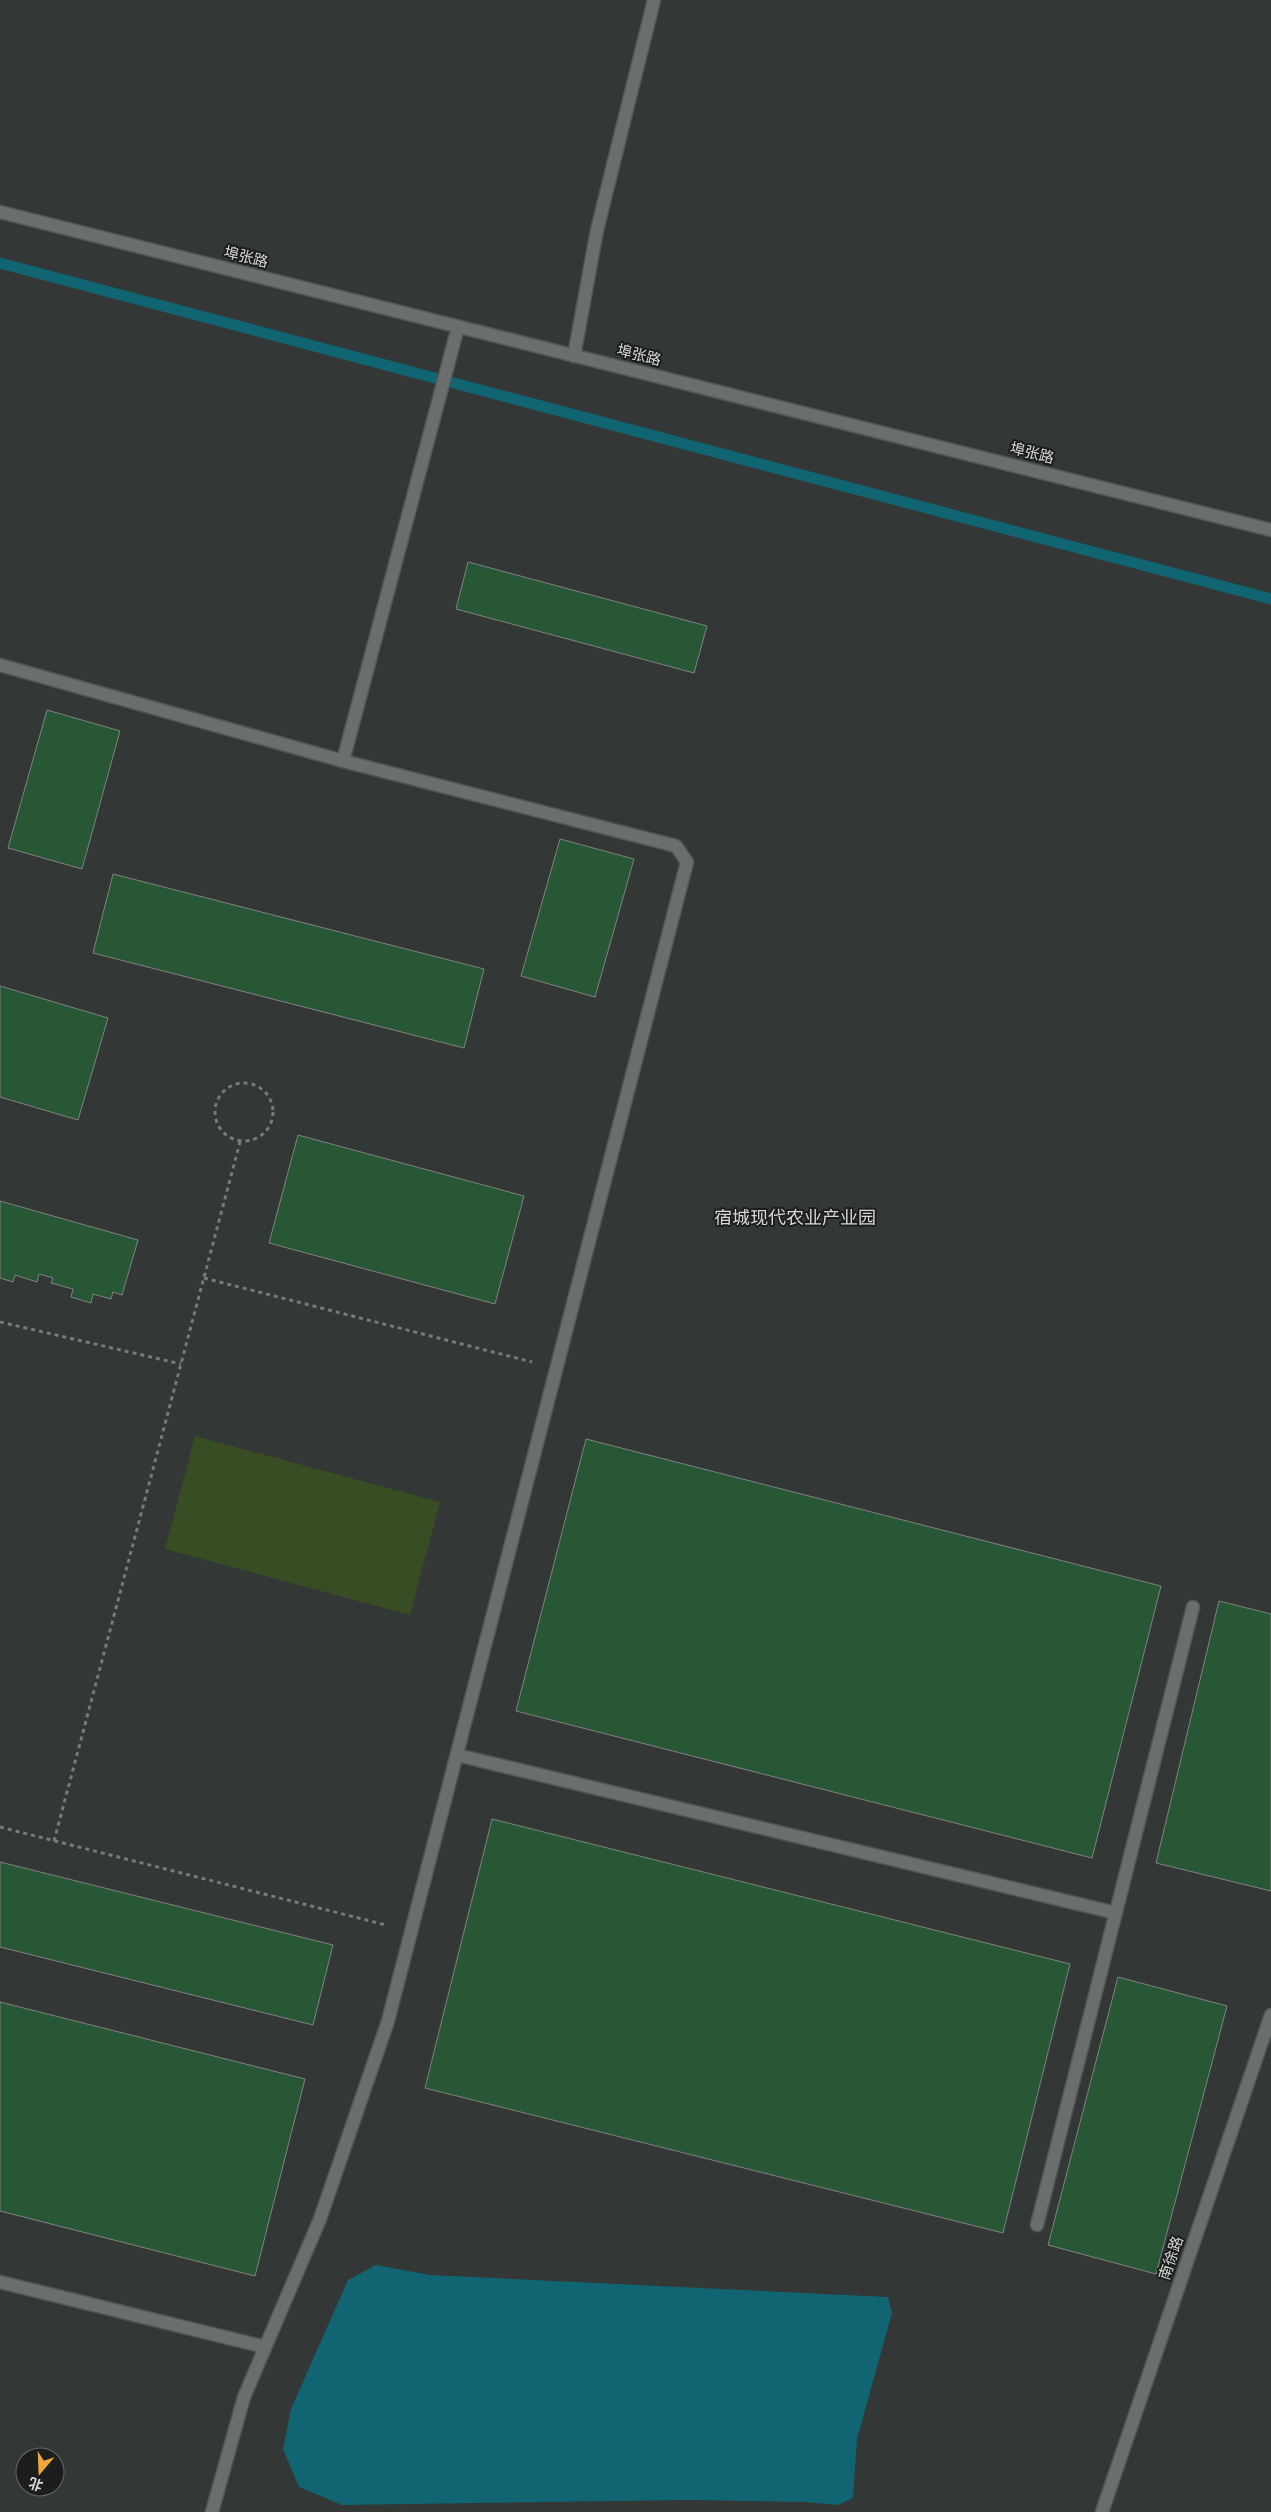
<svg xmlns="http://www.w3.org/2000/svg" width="1271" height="2512" font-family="Cabin,'Noto Sans SC',sans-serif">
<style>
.green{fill:#384d24}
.water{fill:#116471}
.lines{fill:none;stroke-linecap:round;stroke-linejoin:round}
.stream{stroke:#116471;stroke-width:11}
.building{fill:#285736;stroke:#808380}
.lane-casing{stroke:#525655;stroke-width:15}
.street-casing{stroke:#525655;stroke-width:15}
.secondary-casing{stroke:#525655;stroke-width:15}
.path{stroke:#767a78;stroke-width:3;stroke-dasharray:4 4;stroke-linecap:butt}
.lane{stroke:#6a6f6d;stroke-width:12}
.street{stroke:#6a6f6d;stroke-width:12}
.secondary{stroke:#6a6f6d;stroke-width:12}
.labels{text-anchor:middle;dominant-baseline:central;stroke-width:4;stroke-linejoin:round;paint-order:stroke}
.street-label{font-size:15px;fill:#d5d8d7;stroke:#1c1e1d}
.quarter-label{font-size:18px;fill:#d5d8d7;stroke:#1c1e1d}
</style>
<rect width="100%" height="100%" fill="#333735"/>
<polygon class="green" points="195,1436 440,1502 410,1615 165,1549"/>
<polygon class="water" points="376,2265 430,2275 888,2297 892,2313 857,2439 853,2498 838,2505 805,2502 689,2500 342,2505 299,2487 283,2449 291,2409 348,2280"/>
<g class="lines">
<polyline class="stream" points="0,263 1271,599"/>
</g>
<g class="building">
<polygon points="468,562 707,626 694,673 456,609"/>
<polygon points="47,710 120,731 82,869 8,848"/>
<polygon points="560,839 634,859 595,997 521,976"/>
<polygon points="113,874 484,969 464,1048 93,953"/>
<polygon points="0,986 108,1018 78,1120 0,1097"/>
<polygon points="298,1135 524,1196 495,1304 269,1243"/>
<polygon points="0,1201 138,1240 122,1295 113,1292 111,1299 93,1294 91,1303 71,1297 73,1289 51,1283 53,1278 39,1274 37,1282 15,1275 13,1282 0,1278"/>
<polygon points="586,1439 1161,1586 1092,1858 516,1711"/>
<polygon points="1219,1601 1271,1614 1271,1891 1156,1863"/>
<polygon points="492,1819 1070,1964 1003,2233 425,2088"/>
<polygon points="0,1862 333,1945 313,2025 0,1947"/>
<polygon points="1118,1977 1227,2006 1156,2274 1048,2245"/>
<polygon points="0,2002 305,2079 255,2276 0,2211"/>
</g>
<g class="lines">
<defs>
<g id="lane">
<polyline points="574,356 597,230 654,0"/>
<polyline points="0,665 343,761 676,846 687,862 388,2021 320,2219 244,2397 212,2512"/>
<polyline points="343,761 458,327"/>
<polyline points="457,1755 1116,1913"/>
<polyline points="1037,2225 1193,1607"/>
<polyline points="0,2282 265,2347"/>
</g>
<polyline id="street" points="1102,2512 1271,2015"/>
<polyline id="secondary" points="0,212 1271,530"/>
</defs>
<use href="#lane" class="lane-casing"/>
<use href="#street" class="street-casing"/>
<use href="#secondary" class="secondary-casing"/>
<g class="path">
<circle cx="244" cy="1112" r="29"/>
<polyline points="204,1278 532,1362"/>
<polyline points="0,1322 181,1364"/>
<polyline points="0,1827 386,1925"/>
<polyline points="54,1841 240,1142"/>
</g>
<use href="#lane" class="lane"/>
<use href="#street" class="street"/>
<use href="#secondary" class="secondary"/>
</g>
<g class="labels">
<g class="street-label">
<text transform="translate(246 257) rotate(14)">埠张路</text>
<text transform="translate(639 355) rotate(14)">埠张路</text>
<text transform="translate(1032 453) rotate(14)">埠张路</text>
<text transform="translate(1171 2258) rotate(-71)">南徐路</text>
</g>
<g class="quarter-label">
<text x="795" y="1218">宿城现代农业产业园</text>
</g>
</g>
<g transform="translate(40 2472) rotate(199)"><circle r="24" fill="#1c1e1d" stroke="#666867"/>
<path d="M0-4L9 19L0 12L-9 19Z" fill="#f0a63f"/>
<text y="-8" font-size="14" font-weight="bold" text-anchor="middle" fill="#d5d8d7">北</text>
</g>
</svg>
